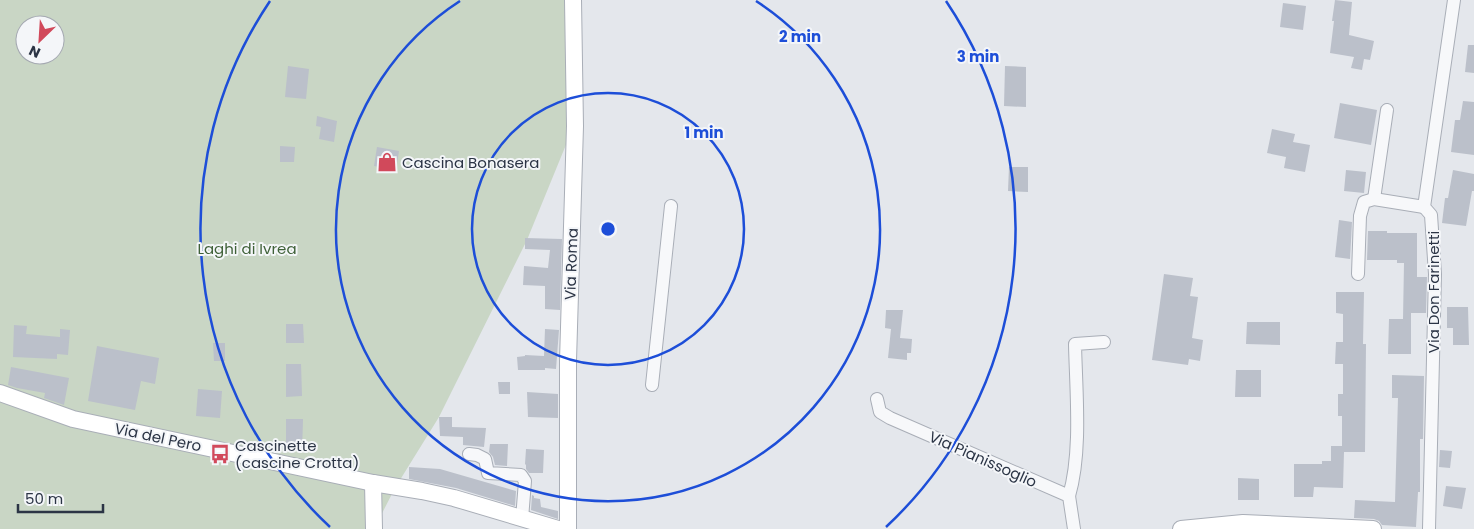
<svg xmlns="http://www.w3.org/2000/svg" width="1474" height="529" font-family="Poppins,sans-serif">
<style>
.green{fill:#c9d6c5;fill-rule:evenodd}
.building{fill:#bbc0ca}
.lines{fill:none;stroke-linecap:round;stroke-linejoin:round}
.street-casing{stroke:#a9aeb7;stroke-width:14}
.secondary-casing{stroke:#a9aeb7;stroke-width:18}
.street{stroke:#f7f8fa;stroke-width:12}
.secondary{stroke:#fff;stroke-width:16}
.ring{fill:none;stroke:#1d4ed8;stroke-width:2.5}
.labels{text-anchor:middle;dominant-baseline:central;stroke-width:4;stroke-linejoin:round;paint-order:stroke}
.poi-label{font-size:15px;fill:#2b3445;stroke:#f4f6f9;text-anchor:start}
.park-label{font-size:15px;fill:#3f6138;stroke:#f4f6f9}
.street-label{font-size:15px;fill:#2b3445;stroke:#f4f6f9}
.centre{fill:#1d4ed8;stroke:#f4f6f9;stroke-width:2.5}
.ring-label{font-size:15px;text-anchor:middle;font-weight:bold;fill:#1d4ed8;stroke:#f4f6f9;stroke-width:4;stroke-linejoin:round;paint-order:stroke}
</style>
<rect width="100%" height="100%" fill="#e4e7ec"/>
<path class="green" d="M 0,0 L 581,0 L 579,113 L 527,240 L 439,417 L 395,488 L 374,529 L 0,529 ZM 25,25 L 55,25 L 55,55 L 25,55 Z"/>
<g class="building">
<polygon points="1335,0 1352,2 1349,35 1374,41 1370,60 1364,59 1362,70 1351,68 1354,57 1330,53 1334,21 1332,21"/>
<polygon points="1283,3 1306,6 1303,30 1280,27"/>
<polygon points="1468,45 1474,45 1474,73 1465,72"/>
<polygon points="288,66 309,69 306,99 285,97"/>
<polygon points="1005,66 1026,67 1026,107 1004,106"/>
<polygon points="1463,101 1474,102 1474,155 1451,152 1455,120 1460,120"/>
<polygon points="1340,103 1377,110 1371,145 1334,138"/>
<polygon points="317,116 337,121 334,142 319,139 321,127 316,126"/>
<polygon points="1272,129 1295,134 1293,142 1310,145 1305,172 1284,168 1286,157 1267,153"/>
<polygon points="280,146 295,147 294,162 280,162"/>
<polygon points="377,147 399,151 396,170 374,166"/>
<polygon points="1009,167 1028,167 1028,192 1008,191"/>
<polygon points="1346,170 1366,172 1364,193 1344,191"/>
<polygon points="1453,170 1474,174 1474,191 1472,191 1466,226 1442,223 1445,198 1448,198"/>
<polygon points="1339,220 1352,222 1350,259 1335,257"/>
<polygon points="1368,231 1387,231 1387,233 1417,233 1417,277 1427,277 1426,313 1411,313 1411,354 1388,354 1389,319 1403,319 1404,263 1397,263 1397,260 1367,260"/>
<polygon points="525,238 562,239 560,310 545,309 545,286 523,285 524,266 548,268 550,250 525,249"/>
<polygon points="1164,274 1193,278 1190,296 1198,297 1192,338 1203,340 1200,361 1189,359 1188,365 1152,360"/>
<polygon points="1336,292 1364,292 1363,344 1366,344 1365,452 1344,452 1343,488 1314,487 1313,497 1294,497 1294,464 1322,464 1322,461 1331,461 1331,446 1342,446 1342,416 1338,416 1338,394 1343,394 1343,364 1335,364 1336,342 1343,342 1343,314 1336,313"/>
<polygon points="1447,307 1468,307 1469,345 1453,345 1453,328 1447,328"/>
<polygon points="886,310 903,310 900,338 912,339 911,353 907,353 907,360 888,358 891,329 885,328"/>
<polygon points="1247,322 1280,322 1280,345 1246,344"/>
<polygon points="286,324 303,324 304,343 286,343"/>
<polygon points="14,325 27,326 26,334 60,337 60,329 70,330 68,355 57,354 57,359 13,357"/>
<polygon points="545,329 559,330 556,369 545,368 545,370 518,370 517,357 525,356 525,355 544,356"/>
<polygon points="213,343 225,343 225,361 214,361"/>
<polygon points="97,346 159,358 155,384 141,381 135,410 88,401"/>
<polygon points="286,364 301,364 302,396 286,397"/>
<polygon points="11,367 69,378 64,405 44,398 45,393 17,388 8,385"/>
<polygon points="1236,370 1261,370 1261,397 1235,397"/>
<polygon points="1392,375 1424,376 1423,439 1420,439 1420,492 1418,492 1416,527 1382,525 1379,521 1374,519 1354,518 1355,500 1395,502 1398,398 1392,398"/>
<polygon points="498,382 510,382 510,394 499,394"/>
<polygon points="198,389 222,391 220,418 196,416"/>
<polygon points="527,392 558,394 558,418 528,417"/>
<polygon points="439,417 452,417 452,427 486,428 484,447 463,445 463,437 440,436"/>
<polygon points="286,419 303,419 302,451 286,451"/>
<polygon points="490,444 508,444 507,466 495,465 493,457 489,452"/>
<polygon points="526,449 544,450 543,473 529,473 526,469 526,465 525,464"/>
<polygon points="1440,450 1452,451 1450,468 1439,467"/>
<polygon points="409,467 440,469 516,491 515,506 456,488 409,479"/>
<polygon points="1238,478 1259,479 1259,500 1238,500"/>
<polygon points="1446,486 1466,488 1462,509 1443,506"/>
<polygon points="532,495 534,496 534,498 540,499 541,507 558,511 558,519 531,510"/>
</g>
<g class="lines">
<defs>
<g id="street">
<polyline points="1374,199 1387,110"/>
<polyline points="1358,274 1360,216 1364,202 1374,199 1424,207"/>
<polyline points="652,385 671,206"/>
<polyline points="877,399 880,412 890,418 1069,496 1074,529"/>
<polyline points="469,454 477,455 485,459 488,473 521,475 525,481 522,519"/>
<path d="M 1069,496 C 1082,452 1076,391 1075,344 L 1104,342"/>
<polyline points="1429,529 1435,274 1431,215 1424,207 1454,0"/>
</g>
<g id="secondary">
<polyline points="0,393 73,419 373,483 422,491 454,498 558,529"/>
<polyline points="373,483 374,529"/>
<polyline points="568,529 568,361 575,126 573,0"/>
<polyline points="1181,529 1243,523 1373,529"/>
</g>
</defs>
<use href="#street" class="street-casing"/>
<use href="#secondary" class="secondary-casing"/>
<use href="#street" class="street"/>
<use href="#secondary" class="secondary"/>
</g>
<g class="ring">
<circle cx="608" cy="229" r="136"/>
<path d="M756 1A272 272 0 1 1 460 1"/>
<path d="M330 527A408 408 0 0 1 270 1M946 1A408 408 0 0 1 886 527"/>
</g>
<defs>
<symbol id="shop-bare" viewBox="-9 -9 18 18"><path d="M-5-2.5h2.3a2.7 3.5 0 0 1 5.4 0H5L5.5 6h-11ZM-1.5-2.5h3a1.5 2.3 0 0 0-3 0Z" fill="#d1495b" stroke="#f4f6f9" stroke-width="2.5" paint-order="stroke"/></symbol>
<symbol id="bus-bare" viewBox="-9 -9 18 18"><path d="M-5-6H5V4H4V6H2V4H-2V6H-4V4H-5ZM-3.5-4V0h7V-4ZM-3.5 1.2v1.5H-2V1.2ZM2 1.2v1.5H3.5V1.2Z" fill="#d1495b" stroke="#f4f6f9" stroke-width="2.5" paint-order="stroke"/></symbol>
</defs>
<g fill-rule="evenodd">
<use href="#shop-bare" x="373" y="148" width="28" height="28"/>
<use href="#bus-bare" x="206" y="440" width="28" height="28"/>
</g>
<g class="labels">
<g class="poi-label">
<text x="402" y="162">Cascina Bonasera</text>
<text x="235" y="445">Cascinette<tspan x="235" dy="17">(cascine Crotta)</tspan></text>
</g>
<g class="park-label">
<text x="247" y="248">Laghi di Ivrea</text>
</g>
<g class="street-label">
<text transform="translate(571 264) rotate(-88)">Via Roma</text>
<text transform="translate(1433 292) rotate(-90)">Via Don Farinetti</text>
<text transform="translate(158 437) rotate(12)">Via del Pero</text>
<text transform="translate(983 459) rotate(24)">Via Pianissoglio</text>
</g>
</g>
<circle cx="608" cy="229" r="8" class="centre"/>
<g class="ring-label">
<text x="800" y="42">2 min</text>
<text x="978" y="62">3 min</text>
<text x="704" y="138">1 min</text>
</g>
<g transform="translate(40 40) rotate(205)"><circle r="24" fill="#f4f6f9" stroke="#a4a8b1"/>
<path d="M0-4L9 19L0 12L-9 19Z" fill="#d1495b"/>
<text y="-8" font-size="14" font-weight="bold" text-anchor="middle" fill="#2b3445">N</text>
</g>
<path d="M18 504v8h85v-8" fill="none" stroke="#2b3445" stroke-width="2.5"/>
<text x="25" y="504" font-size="15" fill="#2b3445" stroke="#f4f6f9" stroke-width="4" paint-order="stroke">50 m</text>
</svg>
